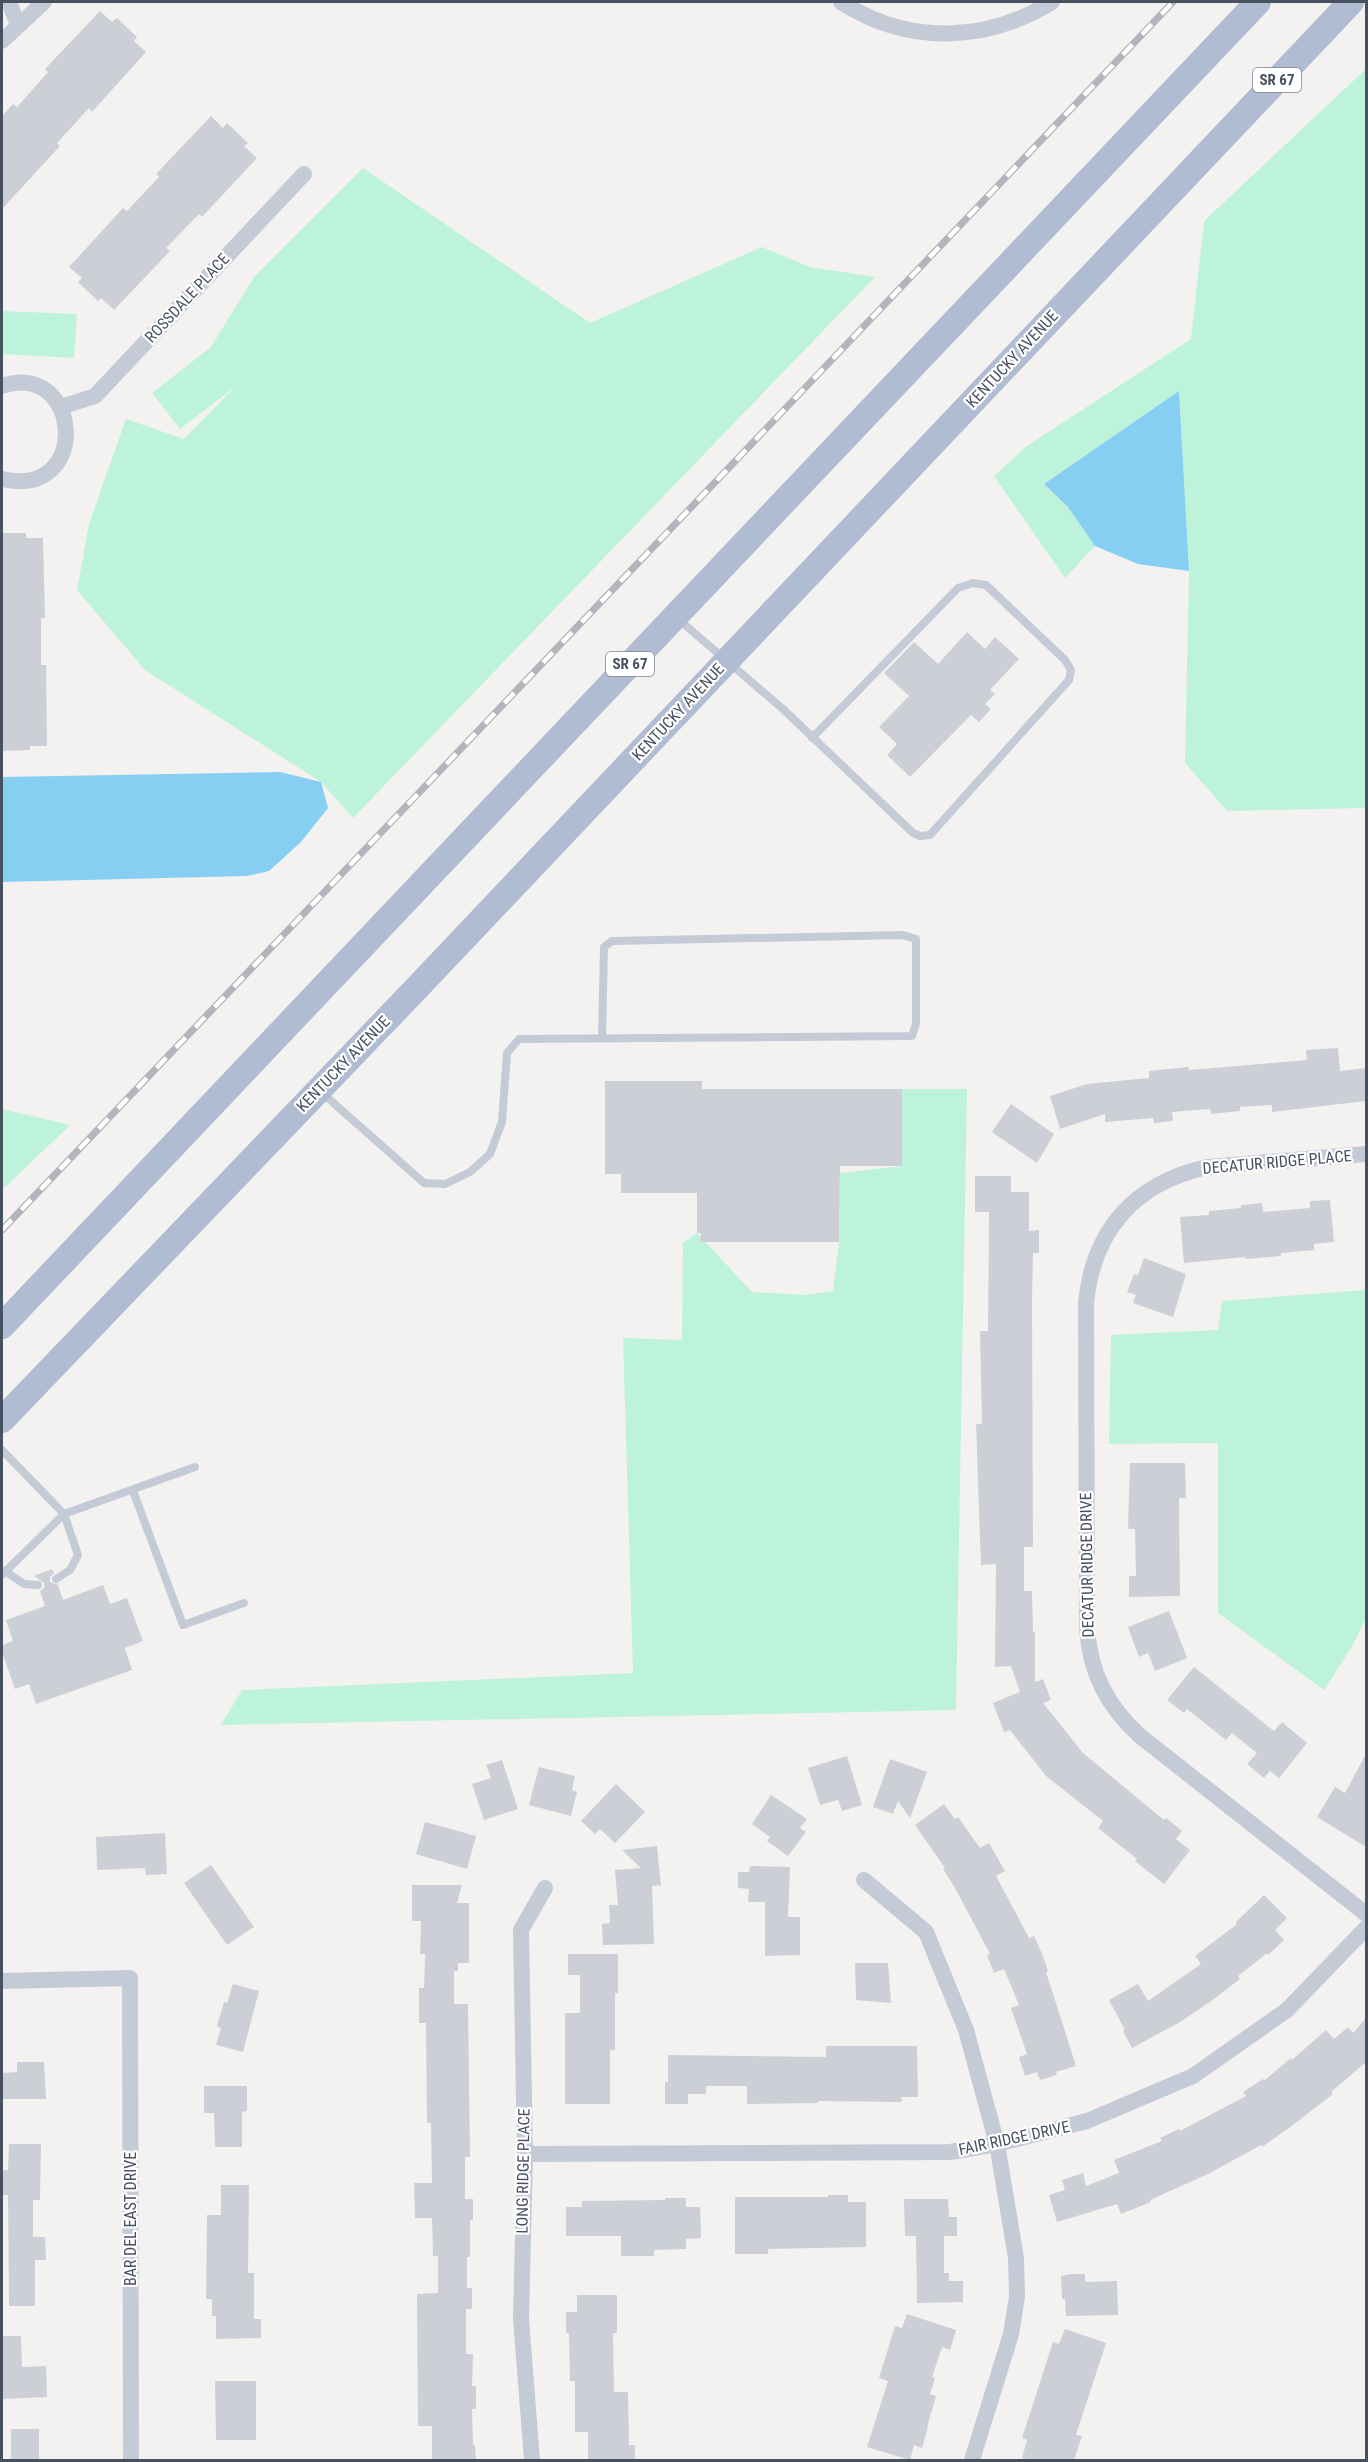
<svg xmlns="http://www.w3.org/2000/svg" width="1368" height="2462" font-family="'Roboto Condensed',sans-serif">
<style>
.green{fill:#bdf3da}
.water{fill:#87cef3}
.building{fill:#cdcfd7}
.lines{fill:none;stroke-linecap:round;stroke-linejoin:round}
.lane{stroke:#c4cbd7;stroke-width:8}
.street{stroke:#c4cbd7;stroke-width:16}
.primary{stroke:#afbcd2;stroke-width:26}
.rail-casing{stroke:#b3b5bc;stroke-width:7}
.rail{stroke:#fff;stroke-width:4.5;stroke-dasharray:14;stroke-linecap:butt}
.labels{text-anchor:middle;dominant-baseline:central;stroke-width:4.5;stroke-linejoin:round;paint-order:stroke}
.shield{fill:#fff;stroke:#7e8590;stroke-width:1.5}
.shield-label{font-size:15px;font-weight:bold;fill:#475160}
.street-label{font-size:16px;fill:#475160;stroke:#fff}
</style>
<rect width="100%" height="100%" fill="#f4f1f1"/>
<g class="green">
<polygon points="1366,69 1366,808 1227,811 1185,763 1189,571 1179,391 1044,484 1068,507 1095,546 1065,578 994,476 1027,446 1191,339 1204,221"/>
<polygon points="363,168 590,323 762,247 810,267 875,277 353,818 321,782 145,670 77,590 89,524 126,419 184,439 235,387 180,429 152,393 211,347 254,277"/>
<polygon points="2,311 77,314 74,358 2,354"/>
<polygon points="902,1089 967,1089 956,1710 221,1725 242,1690 633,1673 623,1338 682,1340 683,1243 697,1233 752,1292 805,1295 833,1291 839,1242 840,1173 902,1166"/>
<polygon points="2,1109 70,1125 2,1190"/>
<polygon points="1366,1290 1366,1618 1353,1645 1324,1690 1218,1613 1218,1443 1109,1444 1111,1335 1218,1330 1222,1301"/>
</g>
<g class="water">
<polygon points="1179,391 1189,571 1138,564 1095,546 1068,507 1044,484"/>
<polygon points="280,772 321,782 328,808 301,842 269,871 247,876 2,882 2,777"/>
</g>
<g class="building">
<polygon points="100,11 112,22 117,18 137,37 134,41 146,52 92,112 89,108 57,143 60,146 2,209 2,116 13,104 17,107 48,72 45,69"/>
<polygon points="211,116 223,128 227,123 248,143 244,146 257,158 202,217 199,214 166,248 170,251 114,310 101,298 98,301 78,282 82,278 69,267 123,208 127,211 159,177 156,174"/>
<polygon points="2,533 26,533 26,538 43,538 45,618 41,618 41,665 46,665 47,746 30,746 30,750 2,751"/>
<polygon points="967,632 985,649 995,637 1019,659 990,690 995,694 985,704 991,709 979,722 971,715 910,777 887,755 897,744 879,727 909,696 884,673 914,642 938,664"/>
<polygon points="1338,1048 1340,1071 1366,1068 1366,1101 1272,1112 1272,1105 1240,1107 1240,1111 1211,1114 1210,1109 1172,1112 1173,1121 1154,1123 1153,1118 1105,1122 1105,1114 1060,1129 1050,1096 1087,1084 1149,1078 1149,1071 1188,1067 1189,1070 1226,1067 1307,1060 1306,1050"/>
<polygon points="605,1081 702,1081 702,1089 902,1089 902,1166 840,1166 839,1242 700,1242 701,1233 697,1233 697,1193 621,1193 621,1174 605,1174"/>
<polygon points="1011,1104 1054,1134 1037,1163 992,1132"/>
<polygon points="975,1176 1011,1176 1011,1192 1029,1192 1029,1231 1039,1230 1039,1253 1033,1253 1032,1300 1033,1547 1024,1547 1024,1591 1032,1591 1033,1632 1035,1632 1035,1682 1043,1679 1051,1700 1043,1703 1083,1753 1164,1820 1166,1818 1182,1831 1176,1839 1190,1850 1164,1884 1135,1861 1137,1859 1098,1828 1103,1821 1046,1776 1010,1730 1004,1732 993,1703 1020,1692 1011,1666 995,1667 996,1564 981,1565 976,1424 982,1424 980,1331 988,1331 989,1212 975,1212"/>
<polygon points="1330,1200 1334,1242 1314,1244 1314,1250 1281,1253 1281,1256 1246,1259 1245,1257 1184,1263 1180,1217 1209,1215 1209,1211 1241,1208 1241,1205 1262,1203 1263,1212 1310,1208 1310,1201"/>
<polygon points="1144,1258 1186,1274 1173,1317 1133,1303 1136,1295 1127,1292 1134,1274 1138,1275"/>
<polygon points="1130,1463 1185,1463 1186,1498 1179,1498 1180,1596 1129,1597 1129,1576 1136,1576 1135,1529 1128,1529"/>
<polygon points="52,1569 54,1573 50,1577 50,1582 58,1585 63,1600 103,1585 110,1604 127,1598 143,1641 125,1648 132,1670 36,1704 29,1684 15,1689 2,1652 2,1645 13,1641 6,1620 45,1606 40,1591 44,1588 44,1583 34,1576"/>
<polygon points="1169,1611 1187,1658 1155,1671 1148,1653 1139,1657 1128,1627"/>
<polygon points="1194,1667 1274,1731 1282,1722 1307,1743 1279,1778 1270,1771 1264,1778 1247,1764 1257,1753 1232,1733 1226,1740 1187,1709 1184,1713 1167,1700"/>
<polygon points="1366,1754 1366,1847 1317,1817 1335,1787 1345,1793"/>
<polygon points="847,1756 862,1805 842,1811 838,1800 820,1805 808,1768"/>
<polygon points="890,1759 927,1772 910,1818 898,1801 893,1814 873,1807"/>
<polygon points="502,1760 518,1809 484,1820 472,1784 491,1778 486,1765"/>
<polygon points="539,1767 575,1776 572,1790 577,1792 571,1816 529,1805"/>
<polygon points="616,1784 645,1812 615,1843 600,1829 595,1834 581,1821"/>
<polygon points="771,1795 807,1819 800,1828 806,1832 788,1856 767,1841 770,1837 752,1824"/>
<polygon points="944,1804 955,1819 958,1817 980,1848 989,1843 1005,1871 996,1876 1029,1938 1034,1936 1043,1956 1048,1971 1046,1972 1076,2066 1056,2072 1057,2075 1040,2080 1037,2072 1025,2076 1019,2057 1027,2054 1011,2008 1019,2005 1004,1969 994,1973 987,1955 990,1954 954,1886 943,1869 945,1868 915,1825"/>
<polygon points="425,1822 476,1836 467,1869 416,1854"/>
<polygon points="165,1833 167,1874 146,1875 145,1868 97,1870 96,1837"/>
<polygon points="657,1846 661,1887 659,1885 652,1886 654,1944 603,1945 602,1924 610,1923 609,1905 618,1905 615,1870 641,1868 622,1850"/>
<polygon points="211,1865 254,1927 227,1945 184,1883"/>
<polygon points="750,1866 790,1867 788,1917 800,1917 800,1955 765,1956 765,1902 748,1902 749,1889 738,1888 738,1872 749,1872"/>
<polygon points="412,1885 462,1885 457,1903 469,1903 469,1963 458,1963 458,1971 454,1971 454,2004 468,2004 470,2157 465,2157 465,2199 473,2199 473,2220 470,2220 470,2257 467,2257 467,2288 472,2288 472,2309 466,2309 466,2354 473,2354 472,2386 476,2386 476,2409 472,2409 473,2445 475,2445 476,2460 432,2460 432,2426 418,2426 417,2294 438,2293 438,2256 433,2256 432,2218 415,2218 414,2183 432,2183 431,2123 427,2123 426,2023 419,2023 419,1988 424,1988 425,1954 420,1954 421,1921 412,1921"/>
<polygon points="1264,1895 1287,1918 1275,1930 1284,1940 1268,1955 1266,1954 1238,1976 1240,1979 1214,1999 1180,2022 1132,2048 1123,2031 1125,2030 1109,2000 1138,1984 1148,2001 1201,1964 1195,1956 1237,1924 1236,1922"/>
<polygon points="568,1954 618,1954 618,1993 615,1993 615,2050 610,2050 610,2104 565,2104 565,2013 580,2013 580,1975 568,1975"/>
<polygon points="855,1963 888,1963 891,2003 856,2000"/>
<polygon points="233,1984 259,1991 243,2052 216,2045 221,2028 217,2026 224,2002 227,2003"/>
<polygon points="1366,2018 1366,2062 1331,2092 1333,2094 1289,2128 1262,2147 1261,2145 1208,2174 1150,2200 1151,2202 1121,2214 1117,2204 1057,2222 1049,2195 1065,2190 1062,2180 1083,2173 1086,2186 1119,2173 1114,2160 1162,2141 1160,2138 1179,2129 1180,2131 1246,2096 1243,2092 1263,2079 1265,2080 1291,2058 1292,2060 1326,2030 1334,2039 1348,2027 1353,2033"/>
<polygon points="826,2046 917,2046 918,2097 901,2097 902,2102 818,2101 818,2103 747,2104 747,2086 706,2086 706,2094 688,2094 688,2104 665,2104 665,2082 668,2082 668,2055 826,2057"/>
<polygon points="17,2062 44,2062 46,2099 2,2099 2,2073 17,2072"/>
<polygon points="204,2086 247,2086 247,2111 242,2112 242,2147 215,2147 214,2113 204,2113"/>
<polygon points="9,2144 41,2144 40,2200 33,2200 33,2237 45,2237 46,2260 35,2260 35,2306 9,2306 8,2195 2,2195 2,2170 8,2170"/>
<polygon points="221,2185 249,2185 248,2273 254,2273 254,2319 261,2319 261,2338 216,2339 216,2316 212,2316 212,2299 206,2299 207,2215 221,2215"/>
<polygon points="828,2195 848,2195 848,2202 866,2202 866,2247 768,2249 768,2254 735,2254 735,2197 828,2197"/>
<polygon points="665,2198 686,2198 686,2207 700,2207 701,2238 686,2239 686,2249 654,2250 654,2256 621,2256 621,2236 566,2236 566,2207 582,2207 582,2201 665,2200"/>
<polygon points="904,2199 948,2199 949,2217 957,2217 957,2236 944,2236 944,2273 949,2273 949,2281 963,2281 963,2302 917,2303 916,2236 905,2236"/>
<polygon points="1070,2274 1085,2274 1085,2282 1117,2281 1118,2315 1066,2316 1065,2299 1062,2299 1061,2276"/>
<polygon points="577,2295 617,2295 617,2333 613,2333 614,2392 628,2392 629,2445 635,2445 635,2460 588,2460 588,2432 575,2432 575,2381 570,2381 569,2333 566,2333 566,2312 577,2312"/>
<polygon points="907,2314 956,2330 950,2350 942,2347 932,2377 935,2378 930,2394 936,2396 927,2427 928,2427 922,2448 914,2445 910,2460 867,2447 888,2381 879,2378 895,2326 902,2328"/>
<polygon points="1065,2329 1106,2343 1076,2435 1082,2436 1074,2460 1031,2460 1022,2458 1027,2440 1022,2438 1053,2342 1059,2344"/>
<polygon points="2,2336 21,2336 22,2367 46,2366 47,2397 2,2399"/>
<polygon points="215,2381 256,2381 256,2440 216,2440"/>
<rect x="11" y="2429" width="28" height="31"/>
</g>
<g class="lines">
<g class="lane">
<polyline points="678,619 783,709 913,833 920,836 930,835 1069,680 1071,670 1065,660 986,585 973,583 958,588 812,738"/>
<polyline points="321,1092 424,1183 445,1184 470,1172 490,1154 502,1122 507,1053 519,1039 912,1036 916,1024 916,939 903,935 612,941 604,947 602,1038"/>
<polyline points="2,1450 64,1514 2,1575"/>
<polyline points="133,1491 183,1625 244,1603"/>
<polyline points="5,1571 24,1584 38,1585"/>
<polyline points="56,1579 70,1570 78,1555 64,1514 195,1467"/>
</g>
<g class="street">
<polyline points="9,2 18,25"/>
<path d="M 841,2 C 908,45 985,43 1052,2"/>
<polyline points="2,41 44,2"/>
<path d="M 2,386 C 81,359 93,500 2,479"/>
<polyline points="61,407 95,396 304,174"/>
<path d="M 1366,1154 L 1207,1167 C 1135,1183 1093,1230 1086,1303 L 1087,1628 C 1090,1673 1107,1706 1140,1736 L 1366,1914"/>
<polyline points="864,1880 926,1932 966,2030 997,2144 1016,2258 1017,2297 1011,2334 972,2460"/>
<polyline points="2,1981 130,1978 131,2460"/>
<polyline points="525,2154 950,2152 997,2144 1087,2121 1193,2076 1287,2010 1366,1928"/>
<polyline points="532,2460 521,2319 525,2154 521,1930 545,1888"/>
</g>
<g class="primary">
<polyline points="2,1326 1258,2"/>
<polyline points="2,1420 413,992 1351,2"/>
</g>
<defs>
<polyline id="rail" points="2,1230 1173,2"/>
</defs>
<use href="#rail" class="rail-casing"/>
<use href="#rail" class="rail"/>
</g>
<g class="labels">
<g class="shield">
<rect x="1253" y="68" width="48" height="24" rx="4.5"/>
<rect x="606" y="652" width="48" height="24" rx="4.5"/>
</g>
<g class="shield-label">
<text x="1277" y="80">SR 67</text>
<text x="630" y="664">SR 67</text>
</g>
<g class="street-label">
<text transform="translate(187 298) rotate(-47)">ROSSDALE PLACE</text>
<text transform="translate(1012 359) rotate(-47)">KENTUCKY AVENUE</text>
<text transform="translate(678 712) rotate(-47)">KENTUCKY AVENUE</text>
<text transform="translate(343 1064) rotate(-46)">KENTUCKY AVENUE</text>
<text transform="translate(1277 1162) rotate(-5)">DECATUR RIDGE PLACE</text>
<text transform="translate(1087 1565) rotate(-91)">DECATUR RIDGE DRIVE</text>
<text transform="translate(1014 2138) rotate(-12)">FAIR RIDGE DRIVE</text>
<text transform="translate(523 2171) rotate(-89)">LONG RIDGE PLACE</text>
<text transform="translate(130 2219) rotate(-90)">BAR DEL EAST DRIVE</text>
</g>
</g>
<rect width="1368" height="2462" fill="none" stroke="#475160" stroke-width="6"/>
</svg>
